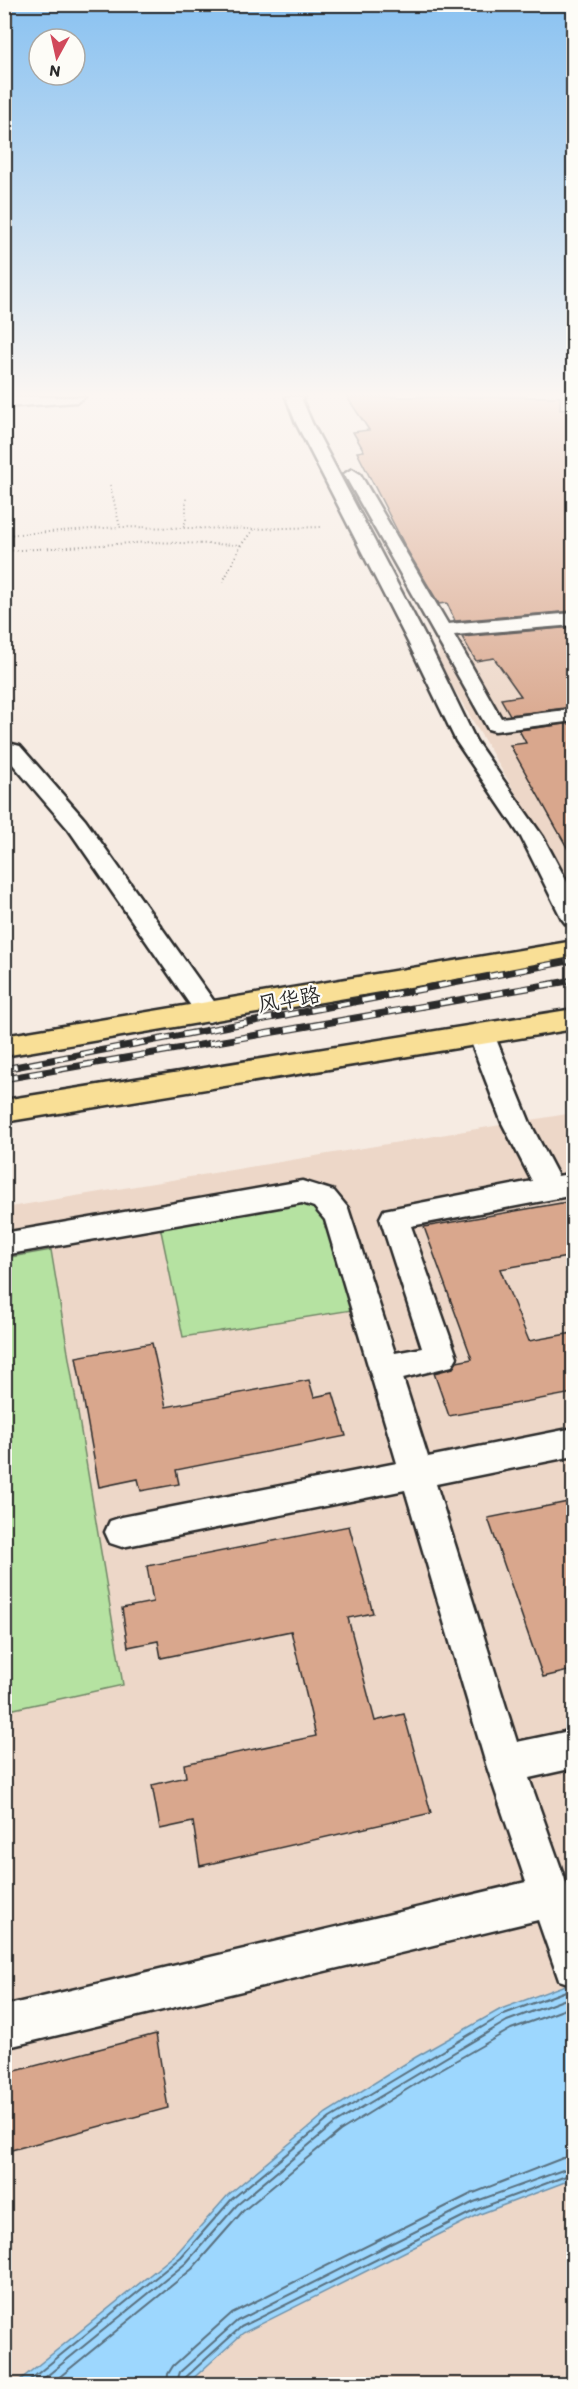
<svg xmlns="http://www.w3.org/2000/svg" width="578" height="2389" font-family="Itim,'LXGW WenKai TC',sans-serif">
<style>
.built{fill:#edd7c8}
.green{fill:#b5e2a1;stroke:#708666;stroke-width:1.5}
.water{fill:#9dd7fe;stroke:#6f92aa;stroke-width:1.5}
.lines{fill:none;stroke-linecap:round;stroke-linejoin:round}
.shore{stroke:#59707f;stroke-width:2}
.building{fill:#d9a78d;stroke:#2b2b2b;stroke-width:1.5}
.minor-casing{stroke:#2b2b2b;stroke-width:5}
.major-casing{stroke:#2b2b2b;stroke-width:5}
.path{stroke:#2b2b2b;stroke-width:2;stroke-dasharray:1 3;stroke-linecap:butt}
.minor{fill:#fdfcf7;fill-rule:evenodd}
.major{fill:#f9df96;fill-rule:evenodd}
.rail-casing{stroke:#2b2b2b;stroke-width:7}
.rail{stroke:#fdfcf7;stroke-width:4.5;stroke-dasharray:13;stroke-linecap:butt}
.labels{text-anchor:middle;dominant-baseline:central;stroke-width:4.5;stroke-linejoin:round;paint-order:stroke}
.street-label{font-size:21px;fill:#2b2b2b;stroke:#fdfcf7}
</style>
<rect width="100%" height="100%" fill="#f6ebe2"/>
<filter id="ink" filterUnits="userSpaceOnUse"><feTurbulence type="fractalNoise" baseFrequency=".0167" numOctaves="2"/><feDisplacementMap in="SourceGraphic" scale="12" xChannelSelector="R" yChannelSelector="G"/><feConvolveMatrix kernelMatrix="1 2 1 2 8 2 1 2 1" color-interpolation-filters="sRGB"/></filter>
<g filter="url(#ink)">
<g class="built">
<polygon points="573,624 573,890 438,662 440,645 451,635"/>
<polygon points="573,1113 573,2384 5,2384 4,1208"/>
</g>
<g class="green">
<polygon points="287,1204 310,1204 322,1209 352,1310 183,1337 160,1226"/>
<polygon points="51,1250 123,1685 5,1711 5,1258"/>
</g>
<polygon class="water" points="573,1982 573,2179 480,2214 243,2333 187,2384 15,2384 177,2253 228,2195 326,2113 416,2057 501,2009"/>
<g class="lines">
<g class="shore">
<polyline points="25,2384 181,2257 232,2199 330,2118 504,2014 574,1988"/>
<polyline points="37,2384 186,2263 237,2205 334,2124 507,2021 574,1996"/>
<polyline points="51,2384 192,2269 243,2211 340,2131 427,2077 511,2029 574,2006"/>
<polyline points="167,2384 168,2374 173,2366 232,2313 471,2194 563,2158 574,2157"/>
<polyline points="176,2384 180,2372 237,2321 474,2202 574,2166"/>
<polyline points="183,2384 185,2378 241,2327 478,2209 574,2173"/>
</g>
</g>
<g class="building">
<polygon points="347,397 560,397 560,410 573,409 573,611 455,621 447,603 439,604 407,550 357,452 364,451 353,432 369,430"/>
<polygon points="573,627 573,707 510,715 501,699 521,696 494,658 476,661 462,637"/>
<polygon points="573,723 573,858 510,745 526,743 519,730"/>
<polygon points="573,1201 573,1256 500,1269 529,1341 573,1333 573,1393 449,1416 434,1373 453,1368 457,1362 472,1359 424,1227"/>
<polygon points="152,1343 166,1407 309,1380 314,1397 333,1393 346,1436 176,1470 179,1484 141,1491 138,1479 99,1487 76,1357"/>
<polygon points="573,1501 573,1670 543,1677 488,1518"/>
<polygon points="349,1526 373,1613 348,1618 375,1721 404,1714 431,1813 200,1866 193,1822 160,1829 152,1785 186,1777 184,1764 316,1736 291,1631 161,1658 158,1641 128,1647 122,1608 153,1602 147,1566"/>
<polygon points="156,2034 168,2108 4,2152 4,2074"/>
</g>
<g class="lines">
<defs>
<g id="minor">
<polygon points="4,397 85,397 77,402 4,407"/>
<polygon points="286,397 304,397 302,400 312,423 428,642 476,741 543,837 574,895 574,926 566,924 562,919 521,837 456,741 408,642 296,423"/>
<polygon points="352,469 360,474 448,624 574,613 574,625 454,635 501,718 574,709 574,721 495,731 488,729 344,474"/>
<polygon points="4,742 20,746 85,820 218,1007 222,1013 218,1019 209,1022 200,1019 69,830 4,754"/>
<polygon points="481,1025 490,1028 494,1034 530,1123 558,1176 574,1173 574,1195 411,1226 457,1357 452,1366 403,1378 428,1457 574,1428 574,1456 436,1484 517,1742 574,1730 574,1768 529,1778 574,1905 574,1985 559,1980 538,1920 4,2048 4,2006 526,1882 486,1764 405,1490 122,1547 110,1543 105,1532 110,1521 122,1517 397,1463 325,1220 314,1207 302,1203 4,1255 4,1233 302,1181 334,1191 348,1208 395,1353 422,1348 380,1218 384,1210 532,1181 502,1123 468,1034 472,1028"/>
</g>
<g id="major">
<polygon points="574,941 574,959 4,1056 4,1036"/>
<polygon points="574,1009 574,1029 4,1122 4,1100"/>
</g>
</defs>
<use href="#minor" class="minor-casing"/>
<use href="#major" class="major-casing"/>
<g class="path">
<polyline points="110,485 120,527"/>
<polyline points="183,527 186,521 186,496"/>
<polyline points="4,535 120,527 253,529 321,527"/>
<polyline points="4,551 150,542 241,545"/>
<polyline points="223,582 241,545 253,530"/>
</g>
<use href="#minor" class="minor"/>
<use href="#major" class="major"/>
<defs>
<g id="rail">
<polyline points="4,1069 574,960"/>
<polyline points="4,1079 574,980"/>
</g>
</defs>
<use href="#rail" class="rail-casing"/>
<use href="#rail" class="rail"/>
</g>
</g>
<linearGradient id="sky" x2="0" y2="1"><stop stop-color="#8ac2f1"/><stop offset="0.54" stop-color="#fbf6f2"/><stop offset="1" stop-color="#fbf6f2" stop-opacity="0"/></linearGradient>
<rect width="578" height="731" fill="url(#sky)"/>
<g class="labels">
<g class="street-label">
<text transform="translate(289 999) rotate(-10)">风华路</text>
</g>
</g>
<rect width="578" height="2389" fill="none" stroke="#fdfcf7" stroke-width="24"/>
<rect x="12" y="12" width="554" height="2365" fill="none" stroke="#2b2b2b" stroke-width="2" filter="url(#ink)"/>
<g transform="translate(57 57) rotate(188)"><circle r="28" fill="#fdfcf7" stroke="#a9a8a5" stroke-width="1.5"/>
<path d="M0-4.5L10 22L0 15L-10 22Z" fill="#d1495b"/>
<text y="-9" font-size="16" font-weight="bold" text-anchor="middle" fill="#2b2b2b">N</text>
</g>
</svg>
